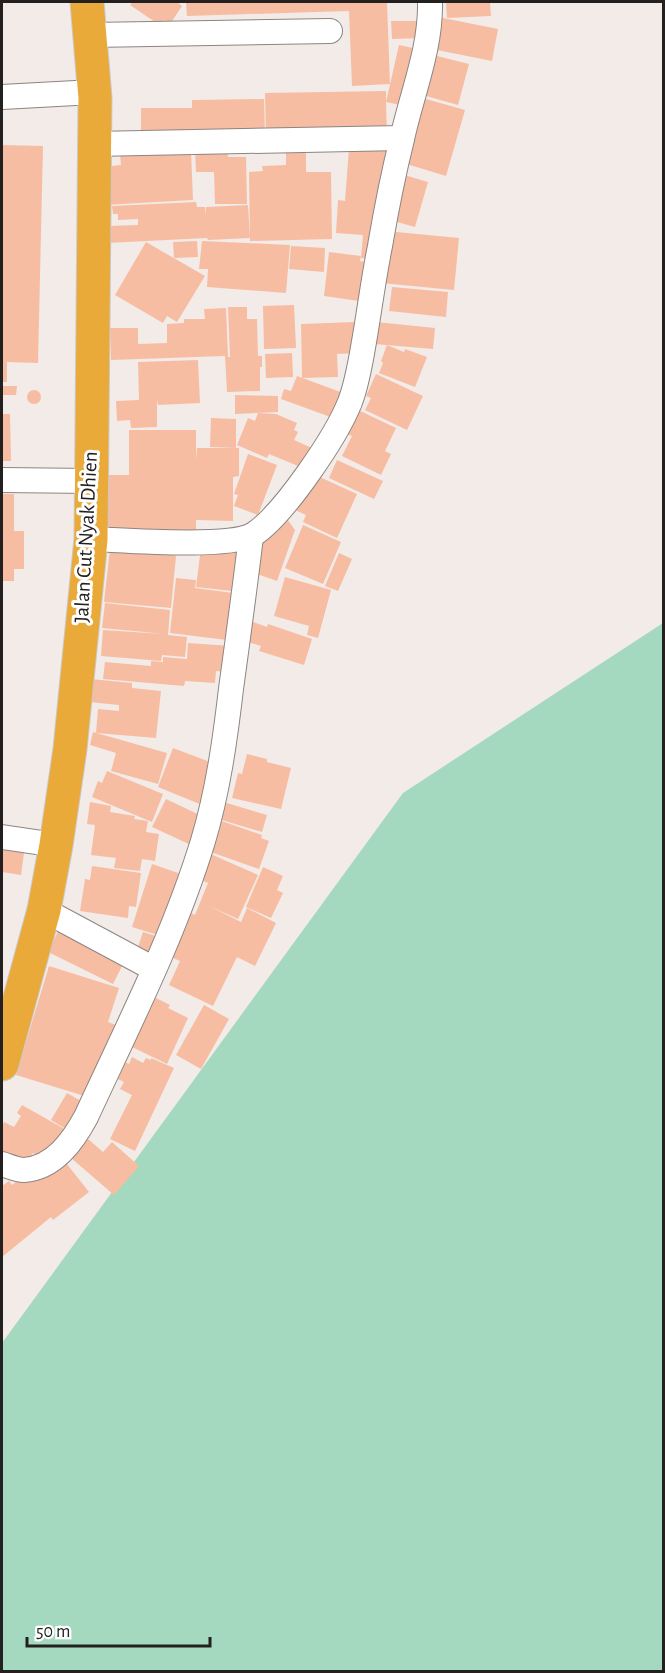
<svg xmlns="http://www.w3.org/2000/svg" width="665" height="1673" font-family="'Alegreya Sans',sans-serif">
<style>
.green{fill:#a4d9bf}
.building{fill:#f7bda3}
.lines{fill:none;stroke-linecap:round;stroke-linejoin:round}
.minor-casing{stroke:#8c8581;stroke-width:26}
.highway-casing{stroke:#cac9c9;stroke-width:35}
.minor{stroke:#fff;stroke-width:24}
.highway{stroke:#e9aa3a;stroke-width:33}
.labels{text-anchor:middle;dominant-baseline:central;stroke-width:6;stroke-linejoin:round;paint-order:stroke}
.street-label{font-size:21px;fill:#23201f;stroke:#fff}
</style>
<rect width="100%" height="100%" fill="#f3ebe7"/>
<polygon class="green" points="663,623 663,1671 2,1672 2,1343 403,793"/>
<g class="building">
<polygon points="133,2 177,2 182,6 170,24 164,20 161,26 130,5"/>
<polygon points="186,2 387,2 390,84 352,86 349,11 187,16"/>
<polygon points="446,2 490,2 491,16 447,18"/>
<polygon points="438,17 498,29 492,61 432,49"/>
<polygon points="391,21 422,21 422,38 392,39"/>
<polygon points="399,45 422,50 410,107 386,102 387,135 266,137 265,93 386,91 386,102"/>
<polygon points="429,54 469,64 458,105 419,94"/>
<polygon points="419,97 465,110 446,176 400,162"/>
<polygon points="264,99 265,135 141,136 141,108 192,108 192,100"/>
<polygon points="2,145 43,146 38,363 7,362 7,382 2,382"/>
<polygon points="227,148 228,157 246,157 247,204 215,204 214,172 196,172 195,149"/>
<polygon points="349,148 388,151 375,259 361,258 363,235 336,233 338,200 345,201"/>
<polygon points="191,151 193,200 104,205 102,167 121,165 120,154"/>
<polygon points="286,152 306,152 306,172 331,172 332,239 250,241 249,172 263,171 262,166 286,165"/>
<polygon points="401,174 428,182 415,227 387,219"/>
<polygon points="196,202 197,207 205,207 205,215 206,207 248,205 250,238 208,240 207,238 107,243 106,226 138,225 138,219 118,220 118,214 113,214 112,206"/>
<polygon points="386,231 459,238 454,290 381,283"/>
<polygon points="197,241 198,257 174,258 173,242"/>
<polygon points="202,241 290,245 286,293 207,287 208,269 199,269"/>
<polygon points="146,242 205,276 177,322 167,316 163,323 115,295"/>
<polygon points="291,246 325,248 324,272 289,269"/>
<polygon points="329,252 361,256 360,261 371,263 366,302 324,296"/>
<polygon points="392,287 448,292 446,317 389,311"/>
<polygon points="294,305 296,348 264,349 263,306"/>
<polygon points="228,307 247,307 247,319 257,319 258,356 262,356 262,367 260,367 260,391 227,392 225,356 111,360 110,328 138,328 138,344 167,343 167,324 184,323 184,319 205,319 204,309 226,308 228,357 230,357"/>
<polygon points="355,322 356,353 337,354 338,377 302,378 301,324"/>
<polygon points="376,322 435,328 433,349 374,344"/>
<polygon points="387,345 404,352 405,349 427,357 415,387 379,373 383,363 381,361"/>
<polygon points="292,353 293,377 266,378 265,354"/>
<polygon points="198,360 200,403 158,405 157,399 157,427 131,428 130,420 117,421 116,401 139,400 138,362"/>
<polygon points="376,374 423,396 407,430 365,410 371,398 366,396"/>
<polygon points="297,376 346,394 336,419 281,399 284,389 291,391"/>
<polygon points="2,386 17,386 16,395 2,395"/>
<circle cx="34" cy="397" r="7"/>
<polygon points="235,395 278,396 278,412 235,414"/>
<polygon points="356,409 396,428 385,451 391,454 381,475 342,456 352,436 345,433"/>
<polygon points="258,413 276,414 297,423 294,430 298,432 294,440 312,448 303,468 269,454 267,458 237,445 248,418 255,421"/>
<polygon points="2,414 10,414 11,461 2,461"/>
<polygon points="211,418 236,419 236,448 210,447"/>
<polygon points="129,430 196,430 196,460 197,448 239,448 239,476 233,477 233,521 196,520 196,530 107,530 107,475 129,475"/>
<polygon points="248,454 277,465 258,515 234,506 238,495 234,494"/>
<polygon points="337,460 383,481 374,499 329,478"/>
<polygon points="313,474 357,494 337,538 303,522 306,515 295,510"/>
<polygon points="2,494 14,494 14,531 24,531 24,569 14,569 14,581 2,581"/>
<polygon points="285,516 295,530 277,581 251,572 259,534"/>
<polygon points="303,525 341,542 323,584 285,568"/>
<polygon points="246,544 241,592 196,587 201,548"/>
<polygon points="173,545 172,555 176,556 171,608 104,602 110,549"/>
<polygon points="339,553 352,559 338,591 325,586"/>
<polygon points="285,577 331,590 318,638 307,635 309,626 274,616"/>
<polygon points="176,578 196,580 195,588 241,594 235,641 170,633"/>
<polygon points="105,603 170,610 168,635 187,637 185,657 162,655 161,661 101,656 103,630 165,634 102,628"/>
<polygon points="251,621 267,627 268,624 312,639 304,665 259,651 261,646 245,641"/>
<polygon points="188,643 232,646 230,672 216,671 215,683 185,681 184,686 103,679 105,662 151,666 151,661 163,662 163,657 187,659"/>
<polygon points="91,679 132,683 132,688 161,691 156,738 96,733 98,709 119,711 119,705 89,702"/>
<polygon points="93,732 167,753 158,784 111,771 116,753 90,745"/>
<polygon points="173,748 218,765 202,805 158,787"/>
<polygon points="247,754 267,759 267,762 291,768 281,809 232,798 238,773 242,774"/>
<polygon points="107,771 163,794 152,822 92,797 98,781 102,783"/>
<polygon points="166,799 206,818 193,846 152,827"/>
<polygon points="220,801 267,815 262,832 215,818"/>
<polygon points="90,802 111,806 110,812 135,816 134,819 148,821 146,832 159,834 155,861 142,859 140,871 114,868 116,858 91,855 95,825 87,824"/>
<polygon points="216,819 262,835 261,838 269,841 259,869 205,850"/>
<polygon points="2,849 24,853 21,875 2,872"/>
<polygon points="206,852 258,875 238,919 209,906 241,922 247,908 276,923 255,966 237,957 213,1006 169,985 180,961 171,957 187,925 177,921 182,909 195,915 208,883 194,877"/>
<polygon points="152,864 184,875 164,937 132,927"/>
<polygon points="92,866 141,873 136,907 129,906 128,918 80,911 85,879 90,880"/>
<polygon points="263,867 283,876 277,890 283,893 271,918 246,907"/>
<polygon points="62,923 125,960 113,984 48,952"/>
<polygon points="143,932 162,938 156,956 137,950"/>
<polygon points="49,966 119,988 108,1022 116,1025 91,1098 16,1075"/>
<polygon points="154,997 170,1005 168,1008 188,1018 167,1064 130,1046"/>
<polygon points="204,1005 229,1019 201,1069 176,1055"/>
<polygon points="132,1057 143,1063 146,1058 151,1060 151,1058 174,1068 135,1151 110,1139 132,1095 120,1089 124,1082 113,1077 121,1060 129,1064"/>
<polygon points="67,1093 90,1106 74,1134 51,1120"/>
<polygon points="22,1105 68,1131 43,1158 33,1153 25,1168 2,1154 2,1127 4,1122 14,1127 21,1116 17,1113"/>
<polygon points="80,1132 103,1152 112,1142 139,1166 114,1195 63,1151"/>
<polygon points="63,1159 89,1192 53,1220 51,1217 2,1257 2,1186 9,1181 12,1185 31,1170"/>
</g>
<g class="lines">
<defs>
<g id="minor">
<polyline points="91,35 330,31"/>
<polyline points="2,97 94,92"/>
<polyline points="93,144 402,138"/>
<polyline points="2,480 91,481"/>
<path d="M 91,539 C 122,540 231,549 254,534 C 284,514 336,437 350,402 C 358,381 361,359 365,336 C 370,306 374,276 380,246 C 386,211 393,175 402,139 C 412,93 431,49 430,2"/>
<polyline points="2,837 56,845"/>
<polyline points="44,910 154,969"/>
<path d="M 2,1164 C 8,1166 17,1170 24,1170 C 54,1168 73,1141 86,1117 C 128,1026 174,936 203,841 C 218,791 225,740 231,689 C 238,638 245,587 251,536"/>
</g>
<polyline id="highway" points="2,1064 44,910 56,845 70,749 91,539 95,98 87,2"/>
</defs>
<use href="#minor" class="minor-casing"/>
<use href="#highway" class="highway-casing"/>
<use href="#minor" class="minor"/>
<use href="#highway" class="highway"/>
</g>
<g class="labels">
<g class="street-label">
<text transform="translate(86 537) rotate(-87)">Jalan Cut Nyak Dhien</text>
</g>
</g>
<rect width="665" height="1673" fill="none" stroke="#23201f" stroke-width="6"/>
<path d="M27 1637v9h183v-9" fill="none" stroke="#23201f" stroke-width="3"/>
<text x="36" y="1637" font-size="18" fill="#23201f" stroke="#ffffff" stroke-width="4.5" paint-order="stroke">50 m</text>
</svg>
